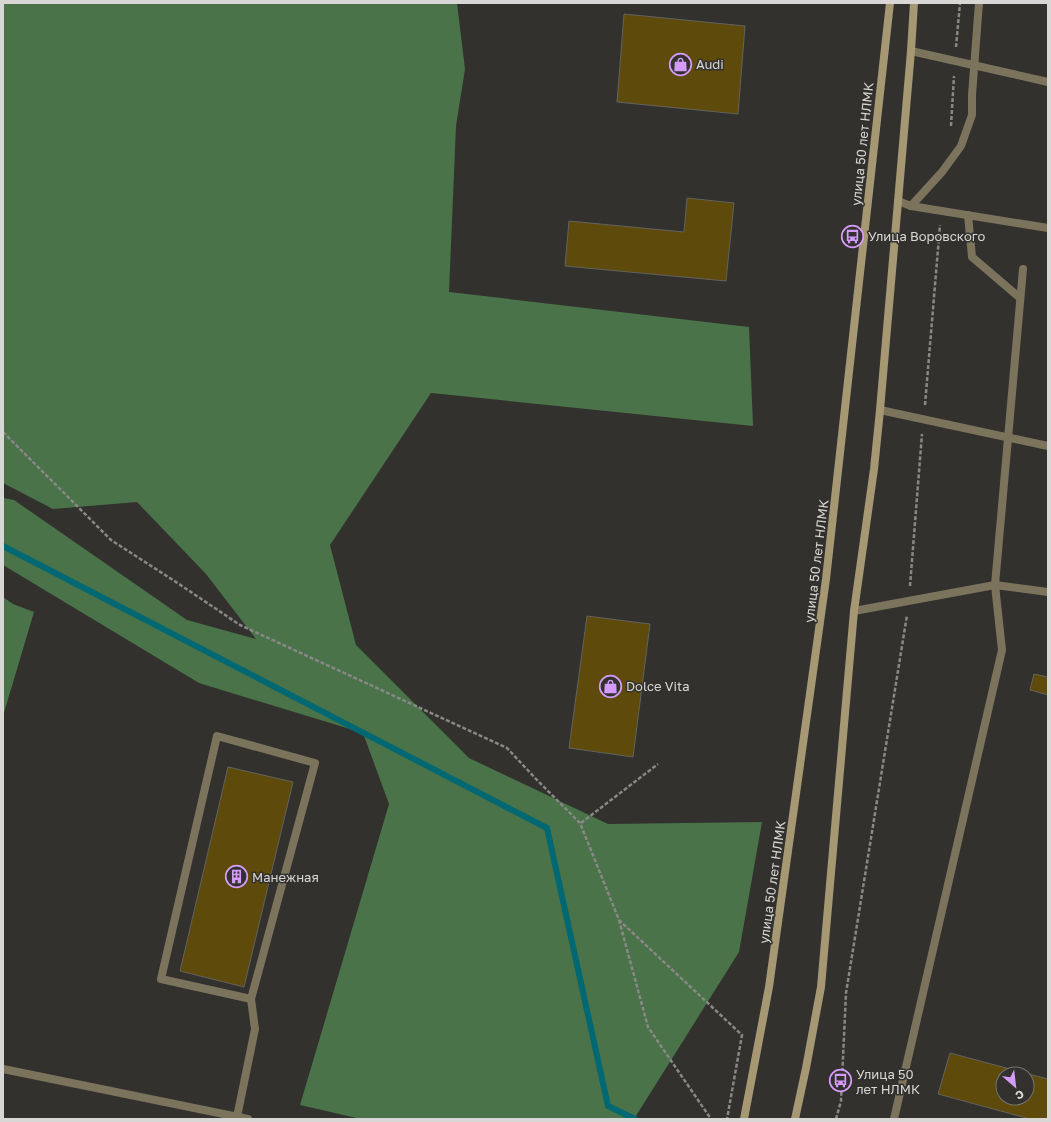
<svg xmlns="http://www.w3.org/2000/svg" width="1051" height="1122" font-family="'Golos Text',sans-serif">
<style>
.forest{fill:#4a7349}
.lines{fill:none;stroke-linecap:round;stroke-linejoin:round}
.stream{stroke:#006872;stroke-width:6}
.building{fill:#5e4b0b;stroke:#63625e;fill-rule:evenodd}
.path{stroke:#898886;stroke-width:2.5;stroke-dasharray:4 2;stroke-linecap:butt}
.service{stroke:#7b735c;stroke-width:8}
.secondary{stroke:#a59872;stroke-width:8}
.labels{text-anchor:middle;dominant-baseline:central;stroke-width:3;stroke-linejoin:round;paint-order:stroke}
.poi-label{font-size:13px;fill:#d8d7d5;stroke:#32312e;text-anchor:start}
.street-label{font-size:13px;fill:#d8d7d5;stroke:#32312e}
</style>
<rect width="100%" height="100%" fill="#32312e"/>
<g class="forest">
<polygon points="3,3 457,3 465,69 456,126 449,292 749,327 753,426 431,393 330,545 356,645 469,758 608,824 762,822 739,952 634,1119 361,1119 300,1105 389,804 363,733 199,683 3,565 3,498 14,500 187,620 256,639 206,574 137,502 53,509 3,483"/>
<polygon points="3,597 13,604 34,612 3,716"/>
</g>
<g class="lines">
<polyline class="stream" points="3,546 547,828 608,1106 635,1119"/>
</g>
<g class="building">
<polygon points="624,14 745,26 738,114 617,102"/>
<polygon points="687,198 734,203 726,281 565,266 569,221 684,232"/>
<polygon points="587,616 650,624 633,757 569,748"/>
<polygon points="1034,674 1048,677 1048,695 1030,690"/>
<polygon points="228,767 293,782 244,987 180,971"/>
<path d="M 950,1053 L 1048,1079 L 1048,1119 L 1030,1119 L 938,1094 ZM 1003,1074 L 1027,1074 L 1027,1098 L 1003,1098 Z"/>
</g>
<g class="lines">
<g class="path">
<polyline points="956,47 960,3"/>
<polyline points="951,126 954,76"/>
<polyline points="925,405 940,225"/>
<polyline points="3,432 111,540 179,584 240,625 507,748 537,780 580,823 619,920 742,1035 727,1119"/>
<polyline points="910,586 922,434"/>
<polyline points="581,823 658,764"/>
<polyline points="619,920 648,1027 711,1119"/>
<polyline points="836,1119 841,1101 846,993 907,615"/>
</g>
<g class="service">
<polyline points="911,51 1048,82"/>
<polyline points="898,201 911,206 942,172 961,146 972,115 972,95 979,3"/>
<polyline points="911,206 1048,228"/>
<polyline points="968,215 972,257 1020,298"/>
<polyline points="880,410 1048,446"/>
<polyline points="854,611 995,585 1048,592"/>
<polyline points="3,1069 248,1119"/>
<polyline points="237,1117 255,1029 251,999 315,763 217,736 161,979 251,999"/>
<polyline points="894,1119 1002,650 995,585 1023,269"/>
</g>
<g class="secondary">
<polyline points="744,1119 769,987 826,579 890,3"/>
<polyline points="795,1119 806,1068 821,987 854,611 874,469 880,410 911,51 914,3"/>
</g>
</g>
<defs>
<symbol id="shop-ring" viewBox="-11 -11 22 22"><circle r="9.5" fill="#32312e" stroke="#d59bfa" stroke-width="1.5"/><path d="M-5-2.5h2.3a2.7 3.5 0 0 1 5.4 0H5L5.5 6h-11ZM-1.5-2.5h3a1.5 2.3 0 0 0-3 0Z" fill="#d59bfa"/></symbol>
<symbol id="bus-ring" viewBox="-11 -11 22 22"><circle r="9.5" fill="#32312e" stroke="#d59bfa" stroke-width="1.5"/><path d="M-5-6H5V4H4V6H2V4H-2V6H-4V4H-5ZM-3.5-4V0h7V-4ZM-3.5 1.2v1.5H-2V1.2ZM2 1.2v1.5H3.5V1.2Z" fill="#d59bfa"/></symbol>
<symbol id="building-ring" viewBox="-11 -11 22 22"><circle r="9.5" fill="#32312e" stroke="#d59bfa" stroke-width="1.5"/><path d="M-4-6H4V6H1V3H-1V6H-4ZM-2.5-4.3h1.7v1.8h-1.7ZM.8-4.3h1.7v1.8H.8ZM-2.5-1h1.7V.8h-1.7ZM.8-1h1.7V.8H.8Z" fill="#d59bfa"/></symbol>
</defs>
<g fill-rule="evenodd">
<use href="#shop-ring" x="668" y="52" width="25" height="25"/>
<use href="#bus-ring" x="840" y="224" width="25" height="25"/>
<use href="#shop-ring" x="598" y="674" width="25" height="25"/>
<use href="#building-ring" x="224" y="864" width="25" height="25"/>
<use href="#bus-ring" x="828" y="1068" width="25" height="25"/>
</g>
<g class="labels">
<g class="poi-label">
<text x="696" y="64">Audi</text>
<text x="868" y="236">Улица Воровского</text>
<text x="626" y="686">Dolce Vita</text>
<text x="252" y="877">Манежная</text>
<text x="856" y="1074">Улица 50<tspan x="856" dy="15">лет НЛМК</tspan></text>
</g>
<g class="street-label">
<text transform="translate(862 144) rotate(-84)">улица 50 лет НЛМК</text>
<text transform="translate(816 561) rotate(-83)">улица 50 лет НЛМК</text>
<text transform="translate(772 882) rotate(-82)">улица 50 лет НЛМК</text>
</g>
</g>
<rect width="1051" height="1122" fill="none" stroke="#d8d7d5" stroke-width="8"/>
<g transform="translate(1015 1086) rotate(152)"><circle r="19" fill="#32312e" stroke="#747371"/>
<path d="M0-3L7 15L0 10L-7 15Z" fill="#d59bfa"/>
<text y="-6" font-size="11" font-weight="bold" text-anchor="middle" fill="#d8d7d5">С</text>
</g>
</svg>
